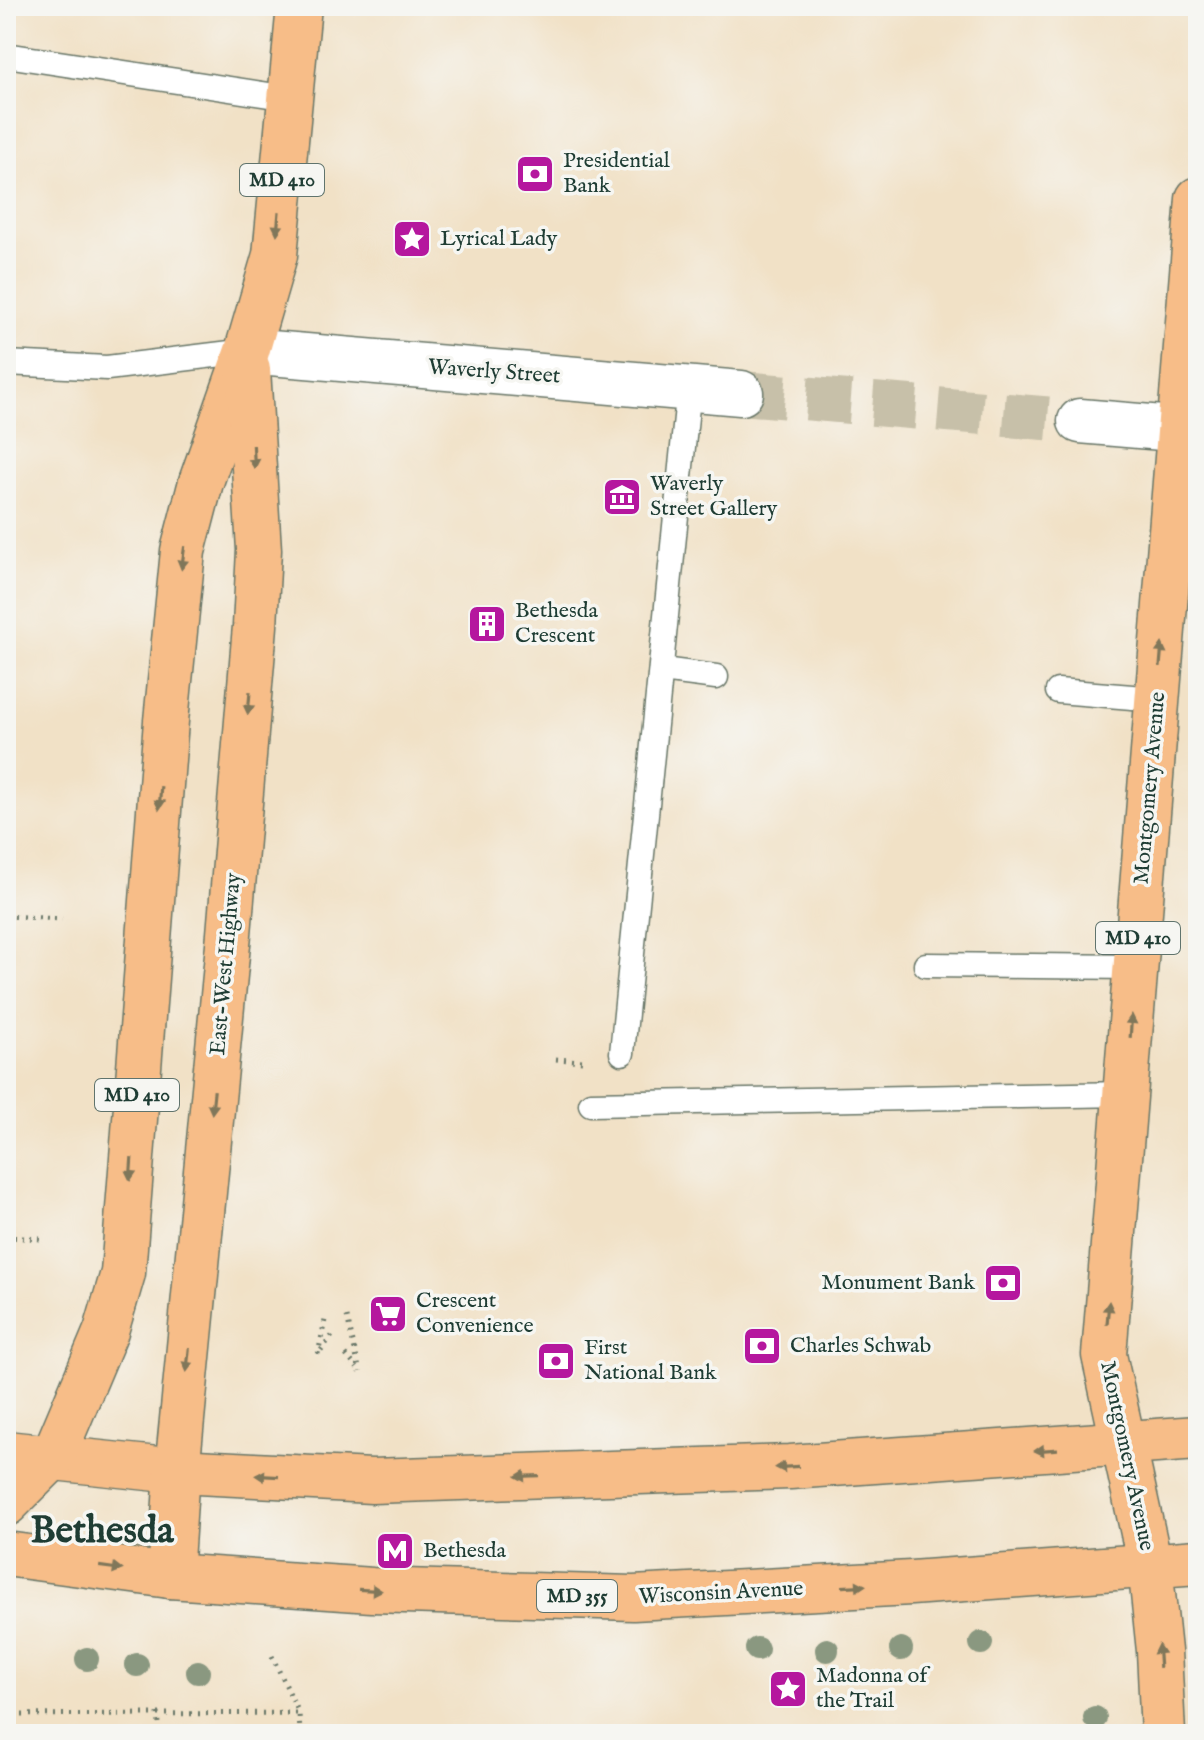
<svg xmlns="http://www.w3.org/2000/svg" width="1204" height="1740" font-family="'IM FELL English',serif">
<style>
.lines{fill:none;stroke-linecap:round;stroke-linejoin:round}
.minor-tunnel{stroke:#c7c0a9;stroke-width:44;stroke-dasharray:44 22;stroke-linecap:butt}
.service-casing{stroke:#687667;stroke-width:27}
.minor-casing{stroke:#687667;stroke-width:47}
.primary-casing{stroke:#687667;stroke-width:47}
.path{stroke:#687667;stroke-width:5;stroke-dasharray:2 6;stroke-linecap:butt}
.service{stroke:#fff;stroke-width:24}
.minor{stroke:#fff;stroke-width:44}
.primary{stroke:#f7bd88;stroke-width:44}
.tree{fill:#8a9880}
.oneway{fill:#80775a}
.labels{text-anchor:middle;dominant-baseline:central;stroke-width:7;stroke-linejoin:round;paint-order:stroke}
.shield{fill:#f6f6f2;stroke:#60746d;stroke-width:2}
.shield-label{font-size:20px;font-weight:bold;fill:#1f3d34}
.poi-label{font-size:22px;fill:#1f3d34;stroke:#f6f6f2;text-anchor:start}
.street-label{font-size:22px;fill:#1f3d34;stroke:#f6f6f2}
.town-label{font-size:38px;font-weight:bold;fill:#1f3d34;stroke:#f6f6f2}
</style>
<rect width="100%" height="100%" fill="#f6f6f2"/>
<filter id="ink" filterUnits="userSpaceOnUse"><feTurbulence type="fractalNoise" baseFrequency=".0125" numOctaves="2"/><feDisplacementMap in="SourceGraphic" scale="16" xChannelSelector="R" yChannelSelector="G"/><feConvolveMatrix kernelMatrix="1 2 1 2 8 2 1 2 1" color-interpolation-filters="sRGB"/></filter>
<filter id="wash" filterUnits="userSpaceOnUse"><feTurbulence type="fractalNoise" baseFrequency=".006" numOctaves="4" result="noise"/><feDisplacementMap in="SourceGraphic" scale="32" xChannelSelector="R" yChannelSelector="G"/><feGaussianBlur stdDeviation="1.8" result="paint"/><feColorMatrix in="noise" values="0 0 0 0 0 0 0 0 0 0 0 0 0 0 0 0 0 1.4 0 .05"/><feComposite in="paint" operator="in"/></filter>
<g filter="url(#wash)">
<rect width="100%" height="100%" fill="#f1e1c6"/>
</g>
<g filter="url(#ink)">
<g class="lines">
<polyline class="minor-tunnel" points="741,393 1080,421"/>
<defs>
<g id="service">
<polyline points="6,55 289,98"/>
<polyline points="6,363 107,368 247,351"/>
<polyline points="662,670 716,677"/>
<polyline points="1058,691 1157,699"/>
<polyline points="926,965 1135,967"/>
<polyline points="622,1053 689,387"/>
<polyline points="591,1104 1126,1094"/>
</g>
<g id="minor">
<polyline points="247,351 741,393"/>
<polyline points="1080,421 1198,431"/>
</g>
<g id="primary">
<polyline points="6,1453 177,1471 372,1481 790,1467 1198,1438"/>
<polyline points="6,1504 53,1457 106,1331 123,1273 166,721 183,551 201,482 247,351 275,255 299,6"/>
<polyline points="6,1554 170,1576 372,1590 633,1598 911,1583 1198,1562"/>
<polyline points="170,1576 177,1471 229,934 255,626 259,550 248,369"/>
<polyline points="1163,1734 1159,1651 1150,1565 1104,1355 1198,199"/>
</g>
</defs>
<use href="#service" class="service-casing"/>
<use href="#minor" class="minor-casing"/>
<use href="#primary" class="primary-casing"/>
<g class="path">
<polyline points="6,916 62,919"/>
<polyline points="1190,960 1198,943"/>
<polyline points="556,1059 582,1061"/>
<polyline points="6,1237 41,1239"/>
<polyline points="347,1317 360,1372"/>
<polyline points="321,1350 332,1336"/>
<polyline points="318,1354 325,1320"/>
<polyline points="346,1355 357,1368"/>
<polyline points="272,1656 299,1713"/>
<polyline points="158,1713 160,1734"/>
<polyline points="6,1715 299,1713 300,1734"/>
</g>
<use href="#service" class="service"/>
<use href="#minor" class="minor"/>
<use href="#primary" class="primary"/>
</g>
<g class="tree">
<circle cx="981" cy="1643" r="12"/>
<circle cx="757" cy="1649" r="12"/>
<circle cx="901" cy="1649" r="12"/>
<circle cx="827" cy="1650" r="12"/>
<circle cx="87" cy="1659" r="12"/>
<circle cx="137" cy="1665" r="12"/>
<circle cx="198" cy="1672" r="12"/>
<circle cx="1095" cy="1718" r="12"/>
</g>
<defs><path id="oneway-solid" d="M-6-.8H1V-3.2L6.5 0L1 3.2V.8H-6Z" transform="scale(2)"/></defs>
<g class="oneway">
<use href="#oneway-solid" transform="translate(278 223) rotate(95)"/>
<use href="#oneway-solid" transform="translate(254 457) rotate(87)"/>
<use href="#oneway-solid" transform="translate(183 558) rotate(98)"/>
<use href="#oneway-solid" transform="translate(1161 655) rotate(-85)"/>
<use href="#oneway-solid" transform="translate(249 703) rotate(95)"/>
<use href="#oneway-solid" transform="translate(160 798) rotate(94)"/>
<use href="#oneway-solid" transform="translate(1131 1026) rotate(-86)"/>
<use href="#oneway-solid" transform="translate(213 1102) rotate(96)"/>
<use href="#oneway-solid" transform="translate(131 1169) rotate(94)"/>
<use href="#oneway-solid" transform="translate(1108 1313) rotate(-85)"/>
<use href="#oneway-solid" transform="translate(188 1360) rotate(96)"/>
<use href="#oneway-solid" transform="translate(1046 1450) rotate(176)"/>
<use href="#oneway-solid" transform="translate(787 1467) rotate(177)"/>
<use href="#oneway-solid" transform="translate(267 1476) rotate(-177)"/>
<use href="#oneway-solid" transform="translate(527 1476) rotate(178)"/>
<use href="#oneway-solid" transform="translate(111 1568) rotate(8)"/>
<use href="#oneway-solid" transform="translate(854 1586) rotate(-3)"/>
<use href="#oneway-solid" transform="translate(370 1590) rotate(3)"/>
<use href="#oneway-solid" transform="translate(1159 1656) rotate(-94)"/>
</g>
</g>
<defs>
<symbol id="bank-square" viewBox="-11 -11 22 22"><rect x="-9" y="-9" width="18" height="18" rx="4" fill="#b5179e" stroke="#f6f6f2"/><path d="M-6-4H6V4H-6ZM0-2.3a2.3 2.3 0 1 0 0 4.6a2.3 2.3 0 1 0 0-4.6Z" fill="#fff"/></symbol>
<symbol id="sight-square" viewBox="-11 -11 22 22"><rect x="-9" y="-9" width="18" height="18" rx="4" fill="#b5179e" stroke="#f6f6f2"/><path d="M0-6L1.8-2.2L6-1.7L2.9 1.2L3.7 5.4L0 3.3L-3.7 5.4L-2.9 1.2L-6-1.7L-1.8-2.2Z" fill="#fff"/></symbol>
<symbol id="museum-square" viewBox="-11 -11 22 22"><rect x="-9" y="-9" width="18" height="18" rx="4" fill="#b5179e" stroke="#f6f6f2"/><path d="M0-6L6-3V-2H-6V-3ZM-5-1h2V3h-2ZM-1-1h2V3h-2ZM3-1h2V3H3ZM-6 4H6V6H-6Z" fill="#fff"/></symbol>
<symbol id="building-square" viewBox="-11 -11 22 22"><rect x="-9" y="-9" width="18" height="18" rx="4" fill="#b5179e" stroke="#f6f6f2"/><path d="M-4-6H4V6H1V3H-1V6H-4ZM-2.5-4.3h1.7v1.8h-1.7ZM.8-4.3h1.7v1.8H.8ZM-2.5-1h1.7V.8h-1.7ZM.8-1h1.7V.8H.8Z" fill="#fff"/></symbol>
<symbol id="supermarket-square" viewBox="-11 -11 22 22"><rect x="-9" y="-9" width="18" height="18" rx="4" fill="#b5179e" stroke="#f6f6f2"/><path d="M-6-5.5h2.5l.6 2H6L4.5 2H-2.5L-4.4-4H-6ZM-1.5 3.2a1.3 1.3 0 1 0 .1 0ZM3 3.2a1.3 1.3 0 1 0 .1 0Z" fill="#fff"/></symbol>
<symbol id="metro-square" viewBox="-11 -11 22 22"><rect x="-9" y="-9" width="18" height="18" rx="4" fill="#b5179e" stroke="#f6f6f2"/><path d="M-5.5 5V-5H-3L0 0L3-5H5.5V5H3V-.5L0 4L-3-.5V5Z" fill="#fff"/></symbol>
</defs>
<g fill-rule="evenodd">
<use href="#bank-square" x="513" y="152" width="44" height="44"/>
<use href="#sight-square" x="390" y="217" width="44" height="44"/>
<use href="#museum-square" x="600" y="475" width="44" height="44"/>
<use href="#building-square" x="465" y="602" width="44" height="44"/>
<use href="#bank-square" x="981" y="1261" width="44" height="44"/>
<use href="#supermarket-square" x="366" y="1292" width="44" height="44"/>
<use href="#bank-square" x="740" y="1324" width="44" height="44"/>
<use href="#bank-square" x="534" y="1339" width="44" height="44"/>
<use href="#metro-square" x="373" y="1529" width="44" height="44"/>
<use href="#sight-square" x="766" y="1667" width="44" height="44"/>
</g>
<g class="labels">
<g class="shield">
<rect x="240" y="164" width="84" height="32" rx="6"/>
<rect x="1096" y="922" width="84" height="32" rx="6"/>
<rect x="95" y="1079" width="84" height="32" rx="6"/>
<rect x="537" y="1580" width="80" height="32" rx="6"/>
</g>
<g class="shield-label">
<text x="282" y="180">MD 410</text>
<text x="1138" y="938">MD 410</text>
<text x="137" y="1095">MD 410</text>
<text x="577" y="1596">MD 355</text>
</g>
<g class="poi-label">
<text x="563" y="161">Presidential<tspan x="563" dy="25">Bank</tspan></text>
<text x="440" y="239">Lyrical Lady</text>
<text x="650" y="484">Waverly<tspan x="650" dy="25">Street Gallery</tspan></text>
<text x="515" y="611">Bethesda<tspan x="515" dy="25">Crescent</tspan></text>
<text x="975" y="1283" text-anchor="end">Monument Bank</text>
<text x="416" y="1301">Crescent<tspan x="416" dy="25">Convenience</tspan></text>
<text x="790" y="1346">Charles Schwab</text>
<text x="584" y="1348">First<tspan x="584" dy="25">National Bank</tspan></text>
<text x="423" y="1551">Bethesda</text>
<text x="816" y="1676">Madonna of<tspan x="816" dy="25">the Trail</tspan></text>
</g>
<g class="street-label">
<text transform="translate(494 372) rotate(4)">Waverly Street</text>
<text transform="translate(1150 788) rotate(-85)">Montgomery Avenue</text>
<text transform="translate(226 964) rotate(-85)">East-West Highway</text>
<text transform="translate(1127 1456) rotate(78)">Montgomery Avenue</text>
<text transform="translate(721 1593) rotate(-3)">Wisconsin Avenue</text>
</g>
<g class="town-label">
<text x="102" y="1532">Bethesda</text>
</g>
</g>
<rect width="1204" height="1740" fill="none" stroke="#f6f6f2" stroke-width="32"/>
</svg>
